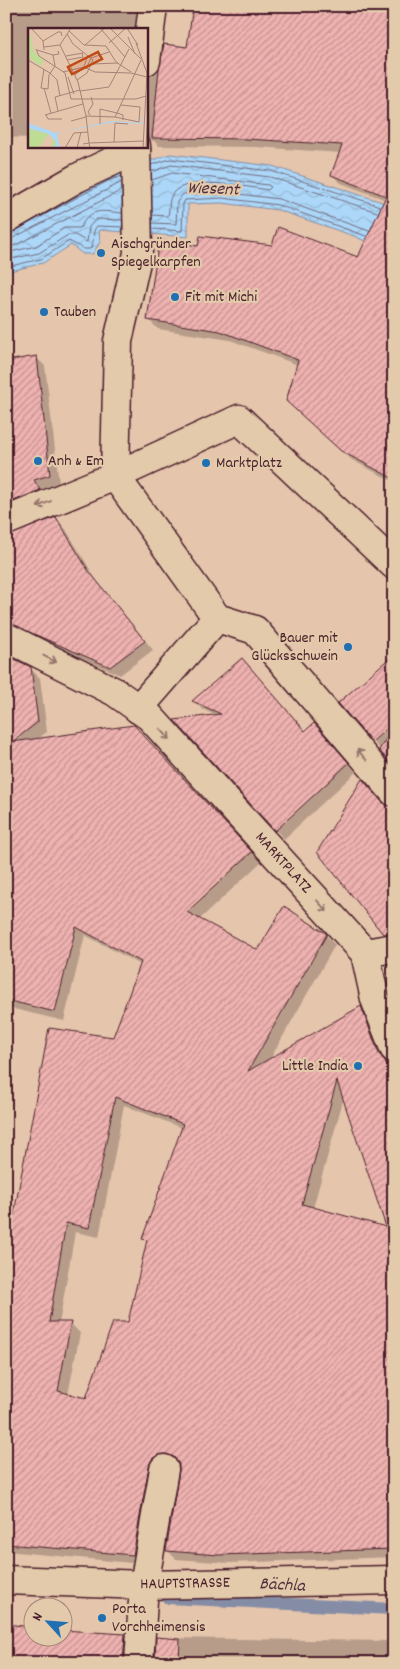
<svg xmlns="http://www.w3.org/2000/svg" width="400" height="1669" font-family="Dekko,sans-serif">
<style>
.water{fill:url(#water-waves);stroke:#858da6}
.shadow{fill:#0003;fill-rule:evenodd}
.lines{fill:none;stroke-linecap:round;stroke-linejoin:round}
.shore{stroke:#71697d;stroke-width:1}
.stream{stroke:#858da6;stroke-width:12}
.building{fill:url(#building-hatch);stroke:#4a1f2b;fill-rule:evenodd}
.street-casing{stroke:#4a1f2b;stroke-width:31}
.street{stroke:#e3caab;stroke-width:28}
.oneway{stroke:#96746b}
.poi-dot{fill:#1f6fb2;stroke:#e3caab;stroke-width:2}
.labels{text-anchor:middle;dominant-baseline:central;stroke-width:4.5;stroke-linejoin:round;paint-order:stroke}
.poi-label{font-size:16px;fill:#4a1f2b;stroke:#e3caab;text-anchor:start}
.street-label{font-size:16px;fill:#4a1f2b;stroke:#e3caab}
.water-label{font-size:18px;font-style:italic;fill:#543140;stroke:#e3caab}
.inset-road{fill:none;stroke:#a78378;stroke-width:1}
.view{fill:#c04a14;fill-opacity:0.15;stroke:#c04a14;stroke-width:2.5}
.inset-edge{fill:none;stroke:#4a1f2b;stroke-width:2.5}
</style>
<defs>
<pattern id="water-waves" width="16" height="10" patternUnits="userSpaceOnUse" patternTransform="scale(1.25)"><rect width="16" height="10" fill="#acd7f8"/><path d="M0 5q4-4 8 0t8 0" fill="none" stroke="#96b8d5"/></pattern>
<pattern id="building-hatch" width="6" height="6" patternUnits="userSpaceOnUse" patternTransform="scale(1.25)"><rect width="6" height="6" fill="#eeb2b0"/><path d="M-1 1l2-2M0 6l6-6M5 7l2-2" fill="none" stroke="#c3908f"/></pattern>
</defs>
<rect width="100%" height="100%" fill="#e5c5ac"/>
<filter id="ink" filterUnits="userSpaceOnUse"><feTurbulence type="fractalNoise" baseFrequency=".02" numOctaves="2"/><feDisplacementMap in="SourceGraphic" scale="10" xChannelSelector="R" yChannelSelector="G"/><feConvolveMatrix kernelMatrix="1 2 1 2 8 2 1 2 1" color-interpolation-filters="sRGB"/></filter>
<g filter="url(#ink)">
<polygon class="water" points="170,154 272,166 394,206 394,254 354,236 278,210 222,203 188,204 188,237 99,230 100,242 93,254 83,254 71,245 43,263 6,272 6,229 106,176"/>
<g class="shadow">
<polygon points="6,6 139,6 135,29 29,29 29,138 6,137"/>
<polygon points="215,6 381,6 394,147 394,321 359,259 386,200 341,183 332,175 341,153 256,147 159,146 154,141 146,139 146,78 159,72 165,44 368,67"/>
<polygon points="160,242 394,378 394,482 352,460 297,410 298,365 230,340 158,329 148,319"/>
<polygon points="36,357 45,366 59,483 42,489 48,499 6,518 6,363"/>
<polygon points="56,519 65,528 97,581 153,650 120,675 16,630 6,620"/>
<path d="M 6,656 L 30,668 L 40,678 L 47,732 L 36,740 L 143,736 L 261,862 L 199,920 L 258,951 L 326,935 L 335,945 L 269,1061 L 361,1008 L 370,1017 L 388,1064 L 394,1071 L 394,1557 L 229,1563 L 176,1559 L 167,1550 L 181,1471 L 180,1464 L 176,1462 L 168,1463 L 142,1564 L 6,1551 L 6,1222 L 13,1223 L 113,1039 L 141,965 L 85,935 L 64,1021 L 6,1007 ZM 344,1097 L 388,1229 L 313,1208 ZM 124,1105 L 182,1128 L 144,1238 L 148,1243 L 129,1324 L 87,1400 L 68,1395 L 80,1333 L 71,1324 L 59,1324 L 75,1232 L 99,1237 Z"/>
<polygon points="394,656 394,766 373,741"/>
<polygon points="194,701 306,732 323,733 356,772 284,839 176,721 217,716 202,709"/>
<polygon points="362,781 388,808 394,808 393,943 383,933"/>
<polygon points="6,1625 32,1628 32,1636 125,1636 134,1644 133,1663 6,1663"/>
<polygon points="157,1638 394,1641 394,1663 154,1663"/>
</g>
<g class="lines">
<g class="shore">
<polyline points="151,165 170,159 271,171 380,206"/>
<polyline points="151,172 171,165 270,177 377,212"/>
<path d="M 152,180 L 172,173 L 268,185 L 271,187 L 268,190 C 248,187 186,175 173,193 C 168,200 170,208 168,216 L 152,215"/>
<polyline points="42,216 108,181 122,176"/>
<polyline points="152,223 176,224 177,202 183,194 223,192 279,199 369,231"/>
<polyline points="153,229 182,231 183,204 185,200 222,198 278,205 366,236"/>
<polyline points="6,239 13,238 122,182"/>
<polyline points="6,247 16,245 122,190"/>
<path d="M 6,253 L 36,246 L 64,228 L 80,228 C 91,207 101,211 122,213"/>
<polyline points="6,260 39,253 68,235 75,235 87,242 89,227 96,219 122,220"/>
<path d="M 6,267 L 41,259 L 69,241 L 84,249 L 90,249 C 96,241 91,232 97,226 L 123,227"/>
</g>
<polyline class="stream" points="168,1598 394,1609"/>
</g>
<g class="building">
<polygon points="193,6 372,6 372,10 394,12 394,479 341,451 286,401 298,360 220,331 147,320 159,240 198,246 200,236 272,245 278,227 358,257 386,196 331,175 342,145 247,139 152,138 159,69 164,44 187,47"/>
<polygon points="37,356 50,475 34,480 40,490 6,504 6,361"/>
<polygon points="56,517 88,570 145,641 110,667 6,622 6,536"/>
<polygon points="394,654 394,722 372,742 338,703"/>
<path d="M 6,655 L 31,667 L 38,722 L 12,742 L 134,725 L 252,852 L 187,912 L 258,950 L 284,906 L 327,934 L 248,1071 L 361,1006 L 379,1054 L 385,1061 L 394,1086 L 394,1549 L 219,1555 L 166,1551 L 179,1471 L 179,1464 L 174,1457 L 166,1454 L 158,1455 L 152,1459 L 149,1466 L 133,1555 L 6,1544 L 6,1256 L 49,1028 L 113,1037 L 141,962 L 76,927 L 55,1012 L 6,1000 ZM 337,1081 L 386,1227 L 302,1204 ZM 115,1097 L 183,1124 L 142,1239 L 147,1240 L 128,1322 L 113,1322 L 86,1398 L 58,1391 L 71,1322 L 49,1322 L 66,1223 L 89,1228 Z"/>
<polygon points="242,658 305,731 314,723 349,763 275,831 174,720 221,714 192,701"/>
<polygon points="394,726 394,768 379,750"/>
<polygon points="362,779 382,802 394,807 394,933 383,934 317,852"/>
<polygon points="6,1624 32,1627 32,1636 62,1636 62,1630 125,1634 123,1663 6,1663"/>
<polygon points="156,1637 180,1639 179,1663 155,1663"/>
</g>
<g class="lines">
<defs>
<g id="street">
<polyline points="146,61 153,6"/>
<polyline points="136,146 138,253 118,341 115,476 217,618 255,630 394,792"/>
<polyline points="6,219 77,178 136,150"/>
<polyline points="6,521 115,476 239,419 394,565"/>
<polyline points="6,637 115,692 150,717 365,953 375,999 394,1048"/>
<polyline points="138,709 217,618"/>
<polyline points="365,953 394,948"/>
<polyline points="6,1580 144,1585 394,1580"/>
<polyline points="139,1663 144,1585 164,1469"/>
</g>
</defs>
<use href="#street" class="street-casing"/>
<use href="#street" class="street"/>
</g>
<defs><path id="oneway-shaft" d="M-6 0H5M1.5-3L5.5 0L1.5 3" fill="none" stroke-width="1.6" stroke-linecap="round" stroke-linejoin="round" transform="scale(1.25)"/></defs>
<g class="oneway">
<use href="#oneway-shaft" transform="translate(44 504) rotate(157)"/>
<use href="#oneway-shaft" transform="translate(50 659) rotate(27)"/>
<use href="#oneway-shaft" transform="translate(165 734) rotate(48)"/>
<use href="#oneway-shaft" transform="translate(362 755) rotate(-131)"/>
<use href="#oneway-shaft" transform="translate(322 906) rotate(48)"/>
</g>
</g>
<g class="poi-dot">
<circle cx="101" cy="253" r="5"/>
<circle cx="175" cy="297" r="5"/>
<circle cx="44" cy="312" r="5"/>
<circle cx="38" cy="461" r="5"/>
<circle cx="206" cy="463" r="5"/>
<circle cx="348" cy="647" r="5"/>
<circle cx="358" cy="1066" r="5"/>
<circle cx="102" cy="1618" r="5"/>
</g>
<g class="labels">
<g class="poi-label">
<text x="111" y="244">Aischgründer<tspan x="111" dy="18">Spiegelkarpfen</tspan></text>
<text x="185" y="297">Fit mit Michi</text>
<text x="54" y="312">Tauben</text>
<text x="48" y="461">Anh &amp; Em</text>
<text x="216" y="463">Marktplatz</text>
<text x="338" y="638" text-anchor="end">Bauer mit<tspan x="338" dy="18">Glücksschwein</tspan></text>
<text x="348" y="1066" text-anchor="end">Little India</text>
<text x="112" y="1609">Porta<tspan x="112" dy="18">Vorchheimensis</tspan></text>
</g>
<g class="street-label">
<text transform="translate(283 863) rotate(48)">MARKTPLATZ</text>
<text transform="translate(185 1584) rotate(-1)">HAUPTSTRASSE</text>
</g>
<g class="water-label">
<text transform="translate(213 190) rotate(2)">Wiesent</text>
<text transform="translate(282 1586) rotate(3)">Bächla</text>
</g>
</g>
<g transform="translate(28 28)">
<rect width="120" height="120" fill="#e5c5ac"/>
<path d="M 0,100 L 21,106 L 28,114 L 27,120 L 24,120 L 25,113 L 21,106 L 10,120 L 0,120 Z" fill="#bfdc94"/>
<path d="M 6,6 L 3,11 L 6,24 L 16,32 L 12,38 L 2,30 L 1,9 Z" fill="#bfdc94"/>
<path d="M 115,87 L 113,96 L 86,94 L 33,104 L 29,107 L 32,120 L 27,120 L 28,114 L 21,106 L 0,100 L 0,95 L 28,105 L 84,93 L 112,95 Z" fill="#acd7f8"/>
<path class="inset-road" d="M 3,0 L 15,13 L 16,22M 72,0 L 97,29M 82,0 L 113,31M 99,0 L 110,17M 41,3 L 56,17 L 78,18M 39,6 L 45,16 L 65,32 L 59,45 L 49,52M 100,9 L 107,26M 15,13 L 30,4 L 33,4 L 34,8M 81,15 L 98,0M 108,15 L 119,45 L 115,120M 32,17 L 50,54 L 58,88 L 61,115 L 55,116M 32,17 L 43,0M 57,17 L 77,0M 78,18 L 88,34 L 103,44M 16,19 L 32,17M 8,21 L 11,28 L 37,45 L 43,71 L 108,71 L 118,68M 9,22 L 25,27 L 31,26 L 30,23M 38,28 L 55,25M 0,32 L 22,45 L 29,52 L 32,68M 39,32 L 55,29 L 54,25M 64,36 L 90,35M 56,39 L 67,44 L 103,45 L 119,49M 16,41 L 13,60 L 20,61 L 21,47 L 27,38 L 25,27M 58,41 L 63,30 L 81,24M 35,44 L 56,39M 47,47 L 56,39 L 59,29M 40,49 L 46,66M 16,60 L 23,85M 52,63 L 81,59 L 101,21M 30,83 L 27,69 L 52,62M 17,87 L 55,76M 18,87 L 20,91 L 34,91M 62,87 L 60,84 L 65,76 L 63,69M 58,88 L 87,89 L 89,85 L 95,87 L 95,92M 87,89 L 111,94 L 112,79 L 93,77M 43,93 L 58,89M 72,96 L 72,81 L 89,85 L 113,32M 86,114 L 87,95 L 100,96M 37,120 L 46,105 L 60,104M 49,120 L 53,104M 62,120 L 61,115 L 116,113M 118,120 L 120,81"/>
<path class="view" d="M 70,24 L 74,31 L 44,46 L 40,39 Z"/>
<rect width="120" height="120" class="inset-edge"/>
</g>
<rect width="400" height="1669" fill="none" stroke="#e3caab" stroke-width="25"/>
<rect x="12" y="12" width="375" height="1644" fill="none" stroke="#4a1f2b" stroke-width="2" filter="url(#ink)"/>
<g transform="translate(48 1622) rotate(296)"><circle r="24" fill="#e3caab" stroke="#a68678"/>
<path d="M0-4L9 19L0 12L-9 19Z" fill="#1f6fb2"/>
<text y="-8" font-size="14" font-weight="bold" text-anchor="middle" fill="#4a1f2b">N</text>
</g>
</svg>
